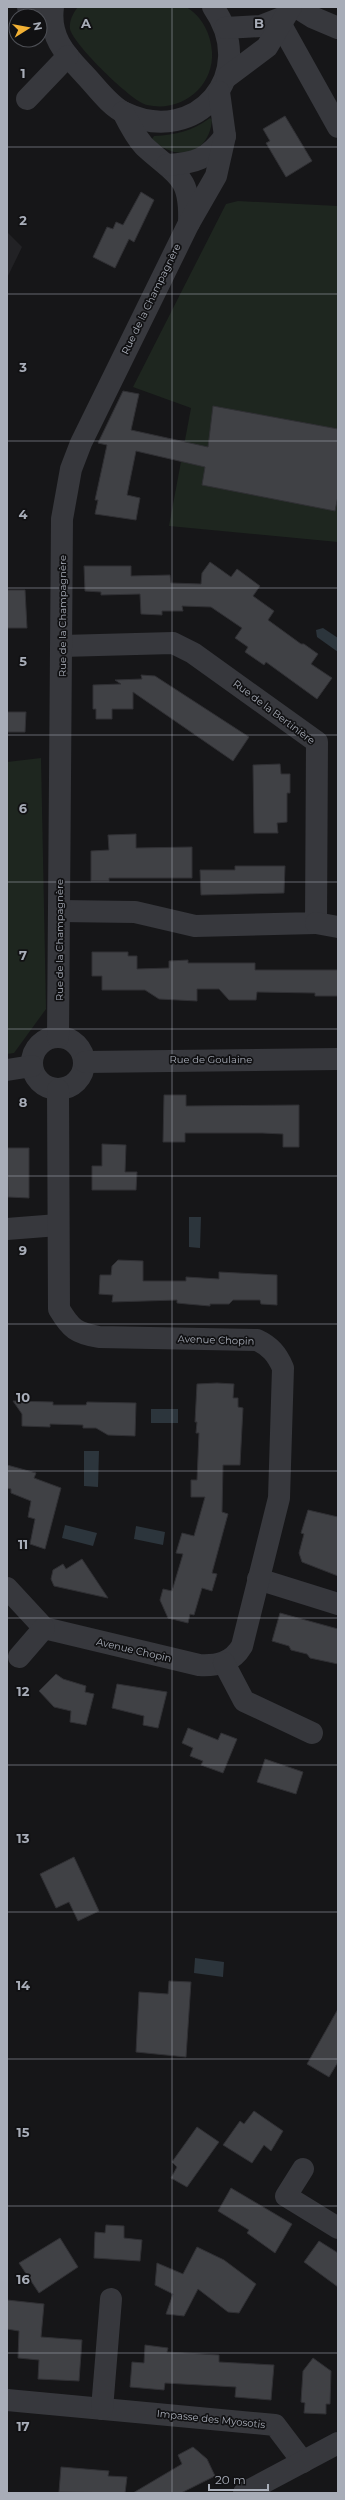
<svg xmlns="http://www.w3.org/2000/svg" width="345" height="2500" font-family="Montserrat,sans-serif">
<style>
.built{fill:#222225}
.green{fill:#1e261f}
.water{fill:#2c353c}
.building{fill:#404145;stroke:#303034}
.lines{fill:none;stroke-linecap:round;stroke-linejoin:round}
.minor{stroke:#37383d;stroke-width:22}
.grid{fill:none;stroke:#a8adb8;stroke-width:1;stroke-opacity:0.55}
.labels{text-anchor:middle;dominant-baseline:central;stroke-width:3.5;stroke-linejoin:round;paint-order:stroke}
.street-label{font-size:10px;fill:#a8adb8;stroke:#111113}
.grid-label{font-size:13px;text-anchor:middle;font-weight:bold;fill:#a8adb8;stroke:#111113;stroke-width:3.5;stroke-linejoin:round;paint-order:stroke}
</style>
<rect width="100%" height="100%" fill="#161618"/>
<polygon class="built" points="7,232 22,247 7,278"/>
<g class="green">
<path d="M 78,7 L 186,7 C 202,16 211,34 212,52 C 214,87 181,113 147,105 C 132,102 73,44 70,29 C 69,21 73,13 78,7 Z"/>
<path d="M 210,118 L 212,120 C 209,155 176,163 152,139 L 154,136 C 176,135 192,131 210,118 Z"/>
<polygon points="238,201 338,206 338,542 169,526 191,408 133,387 226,204"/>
<polygon points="41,758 46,1009 14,1053 7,1054 7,762"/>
</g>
<g class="water">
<polygon points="323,628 338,638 338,652 317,637 316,630"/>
<polygon points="189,1217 201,1217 200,1248 189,1247"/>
<rect x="151" y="1409" width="27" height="14"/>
<polygon points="84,1451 99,1451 98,1487 84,1486"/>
<polygon points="65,1525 97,1533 93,1546 62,1538"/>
<polygon points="136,1526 165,1532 163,1545 134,1539"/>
<polygon points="195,1958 224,1962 223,1977 194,1973"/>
</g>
<g class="building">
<polygon points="285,116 312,161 286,177 266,143 270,141 263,129"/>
<polygon points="141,192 154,200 134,242 129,239 115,268 93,257 107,227 113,229 116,222 123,225"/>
<polygon points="123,391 139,394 131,430 208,447 213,406 338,429 338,496 335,511 202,485 205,467 136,451 127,495 140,498 136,520 95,514 98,500 95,500 107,445 98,443"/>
<polygon points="210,562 231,577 237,569 260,586 253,596 274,611 268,620 301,644 304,644 318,654 311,664 332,678 317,699 266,662 264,665 245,652 248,647 235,638 242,628 211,607 182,606 183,611 162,611 162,615 141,614 140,594 101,595 101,592 85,591 84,566 131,566 131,576 170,575 171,583 201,584 202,573"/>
<polygon points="7,590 25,590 27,628 7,628"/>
<polygon points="141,675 155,676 249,737 233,761 133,692 133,709 112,709 112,719 96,719 96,709 93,709 93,685 121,684 115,680 142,679"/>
<polygon points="7,712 26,712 25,732 7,732"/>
<polygon points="280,764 281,774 290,774 290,793 287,793 287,822 277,823 278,833 254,833 253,765"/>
<polygon points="136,834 136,848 192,847 192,878 109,878 109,881 91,881 91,851 109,850 108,835"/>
<polygon points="235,866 285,866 284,893 201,895 200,870 235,870"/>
<polygon points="92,952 128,952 128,956 137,956 137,969 169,968 169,961 188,960 188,963 255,963 255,970 338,970 338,996 315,996 315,993 257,992 256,1000 229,1000 219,989 197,989 197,1001 159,999 145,990 102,990 102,976 92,976"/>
<polygon points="164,1095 186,1095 186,1106 299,1105 299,1147 283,1147 283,1134 262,1133 185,1133 185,1142 163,1142"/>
<polygon points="102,1144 126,1145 125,1172 137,1172 136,1190 92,1190 92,1166 102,1166"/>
<polygon points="7,1148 29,1148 29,1198 8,1197"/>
<polygon points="118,1260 143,1261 143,1281 186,1281 186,1277 219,1279 219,1272 277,1275 277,1305 261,1304 260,1300 233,1300 229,1304 210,1304 210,1306 187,1304 177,1303 177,1300 112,1302 113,1295 99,1294 100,1275 111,1275 112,1266"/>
<polygon points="217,1383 234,1384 233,1398 238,1398 238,1407 243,1408 240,1465 223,1465 222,1512 228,1514 212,1573 217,1574 212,1591 202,1588 194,1615 190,1614 188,1623 168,1618 160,1600 163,1589 172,1591 183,1554 176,1553 182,1533 194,1536 205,1497 191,1497 191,1480 197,1480 199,1433 196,1433 197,1422 195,1422 197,1384"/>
<polygon points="13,1401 53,1402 53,1405 86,1405 87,1402 136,1403 135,1436 108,1435 96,1428 83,1428 83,1425 50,1424 50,1427 22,1426 22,1414"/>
<polygon points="7,1465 36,1473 34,1478 61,1488 45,1549 30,1544 35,1519 28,1517 31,1501 11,1493 11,1489 7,1488"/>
<polygon points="308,1510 338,1517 338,1576 302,1562 299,1553 304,1534 301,1533"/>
<polygon points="82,1559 108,1598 54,1586 51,1579 53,1570 63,1564 66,1569"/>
<polygon points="280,1613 338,1629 338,1664 310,1658 307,1654 291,1650 289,1646 272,1641"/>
<polygon points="56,1674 63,1679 86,1686 85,1692 94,1694 86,1725 70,1722 71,1711 54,1707 39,1691"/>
<polygon points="117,1684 167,1692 158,1728 143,1725 144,1716 112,1708"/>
<polygon points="188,1728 218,1740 221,1733 237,1739 223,1773 201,1765 203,1761 190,1756 193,1748 182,1743"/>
<polygon points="265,1759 303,1772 296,1794 257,1782"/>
<polygon points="74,1857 99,1911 78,1921 69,1902 56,1908 40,1874"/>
<polygon points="169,1981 191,1982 186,2057 136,2052 139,1992 168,1994"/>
<polygon points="338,2009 338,2062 329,2077 307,2064"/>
<polygon points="254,2111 283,2131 271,2151 264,2145 252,2163 223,2145 240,2121 244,2124"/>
<polygon points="197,2127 219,2142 187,2187 171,2178 177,2167 172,2162"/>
<polygon points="231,2188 292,2224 275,2253 247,2233 249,2230 218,2211"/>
<polygon points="106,2225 124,2226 124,2238 142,2240 140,2261 94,2258 95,2232 105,2233"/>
<polygon points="60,2238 78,2267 39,2293 19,2263"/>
<polygon points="319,2241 338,2253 338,2287 304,2262"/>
<polygon points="197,2247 224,2260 256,2284 239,2313 228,2312 198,2289 184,2316 166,2314 173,2294 155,2285 157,2263 183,2274"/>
<polygon points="7,2300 44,2304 41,2337 82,2340 79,2381 38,2379 39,2360 18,2358 19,2331 7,2329"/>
<polygon points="145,2345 168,2348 167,2352 219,2355 219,2362 274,2365 271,2400 235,2397 236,2387 165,2383 164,2390 130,2387 132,2362 144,2363"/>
<polygon points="313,2358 331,2371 330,2404 326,2404 326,2414 304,2413 305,2403 301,2402 303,2371"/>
<polygon points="193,2447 207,2459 215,2476 181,2493 133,2493 182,2464 178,2455"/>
<polygon points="61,2467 109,2471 108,2476 127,2477 125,2493 59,2492"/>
</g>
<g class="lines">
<g class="minor">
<polyline points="28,7 37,16"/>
<path d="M 53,7 C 49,36 64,53 83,73 C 95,85 109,106 125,113 C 196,147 260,74 213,7"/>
<polyline points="296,7 312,17 338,28"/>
<polyline points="280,23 338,127"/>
<polyline points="225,28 261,26 284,17"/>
<polyline points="227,77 267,47 291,7"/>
<polyline points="27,99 68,56"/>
<path d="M 123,112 C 129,124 135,136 144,146 C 175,175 191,174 189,223"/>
<path d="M 167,165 C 196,163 208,159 225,136"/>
<polyline points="60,911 135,912 195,926 316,923 317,742 193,653 173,643 62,646"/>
<polyline points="316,923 338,927"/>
<circle cx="58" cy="1063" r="26"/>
<polyline points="58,1037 62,519 71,469 81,443 189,223 216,176 225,136 219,92"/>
<polyline points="85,1062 338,1059"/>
<polyline points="7,1070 32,1066"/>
<polyline points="7,1229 58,1225"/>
<polyline points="258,1579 338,1604"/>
<path d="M 7,1588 L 44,1628 L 199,1665 C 217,1666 232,1663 242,1646 L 279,1498 L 283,1368 C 277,1354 270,1346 257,1340 L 99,1337 C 76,1333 71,1329 59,1309 L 58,1090"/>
<polyline points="19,1657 44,1628"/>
<polyline points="224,1663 244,1701 312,1733"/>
<polyline points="303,2169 286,2196 338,2228"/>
<polyline points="7,2400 275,2425 303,2462"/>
<polyline points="102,2409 111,2299"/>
<polyline points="244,2493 338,2443"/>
</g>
</g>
<path class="grid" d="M 172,7 L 172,2493M 7,147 L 338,147M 7,294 L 338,294M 7,441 L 338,441M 7,588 L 338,588M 7,735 L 338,735M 7,882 L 338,882M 7,1029 L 338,1029M 7,1176 L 338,1176M 7,1324 L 338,1324M 7,1471 L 338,1471M 7,1618 L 338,1618M 7,1765 L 338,1765M 7,1912 L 338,1912M 7,2059 L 338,2059M 7,2206 L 338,2206M 7,2353 L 338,2353"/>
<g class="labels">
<g class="street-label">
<text transform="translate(151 299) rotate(-64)">Rue de la Champagnère</text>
<text transform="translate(62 616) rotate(-90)">Rue de la Champagnère</text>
<text transform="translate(274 712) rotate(37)">Rue de la Bertinière</text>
<text transform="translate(59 940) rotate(-90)">Rue de la Champagnère</text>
<text x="211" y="1059">Rue de Goulaine</text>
<text transform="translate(216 1340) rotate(2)">Avenue Chopin</text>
<text transform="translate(134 1650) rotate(13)">Avenue Chopin</text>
<text transform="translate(211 2419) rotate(6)">Impasse des Myosotis</text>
</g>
</g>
<g class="grid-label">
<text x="86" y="28">A</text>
<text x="259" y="28">B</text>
<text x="23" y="78">1</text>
<text x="23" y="225">2</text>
<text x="23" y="372">3</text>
<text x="23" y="519">4</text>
<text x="23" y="666">5</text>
<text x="23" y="813">6</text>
<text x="23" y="960">7</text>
<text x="23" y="1107">8</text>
<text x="23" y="1255">9</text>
<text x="23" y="1402">10</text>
<text x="23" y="1549">11</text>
<text x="23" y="1696">12</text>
<text x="23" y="1843">13</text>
<text x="23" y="1990">14</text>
<text x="23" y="2137">15</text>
<text x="23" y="2284">16</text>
<text x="23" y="2431">17</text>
</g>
<rect width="345" height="2500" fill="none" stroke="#a8adb8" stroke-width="16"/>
<g transform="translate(28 28) rotate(79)"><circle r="19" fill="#111113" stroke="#4d4f55"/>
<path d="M0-3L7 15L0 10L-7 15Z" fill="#f2b134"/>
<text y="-6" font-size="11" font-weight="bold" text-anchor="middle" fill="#a8adb8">N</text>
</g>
<path d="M209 2484v6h59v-6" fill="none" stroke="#a8adb8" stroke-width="2"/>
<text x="215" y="2484" font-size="12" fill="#a8adb8" stroke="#111113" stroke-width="3" paint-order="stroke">20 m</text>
</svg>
